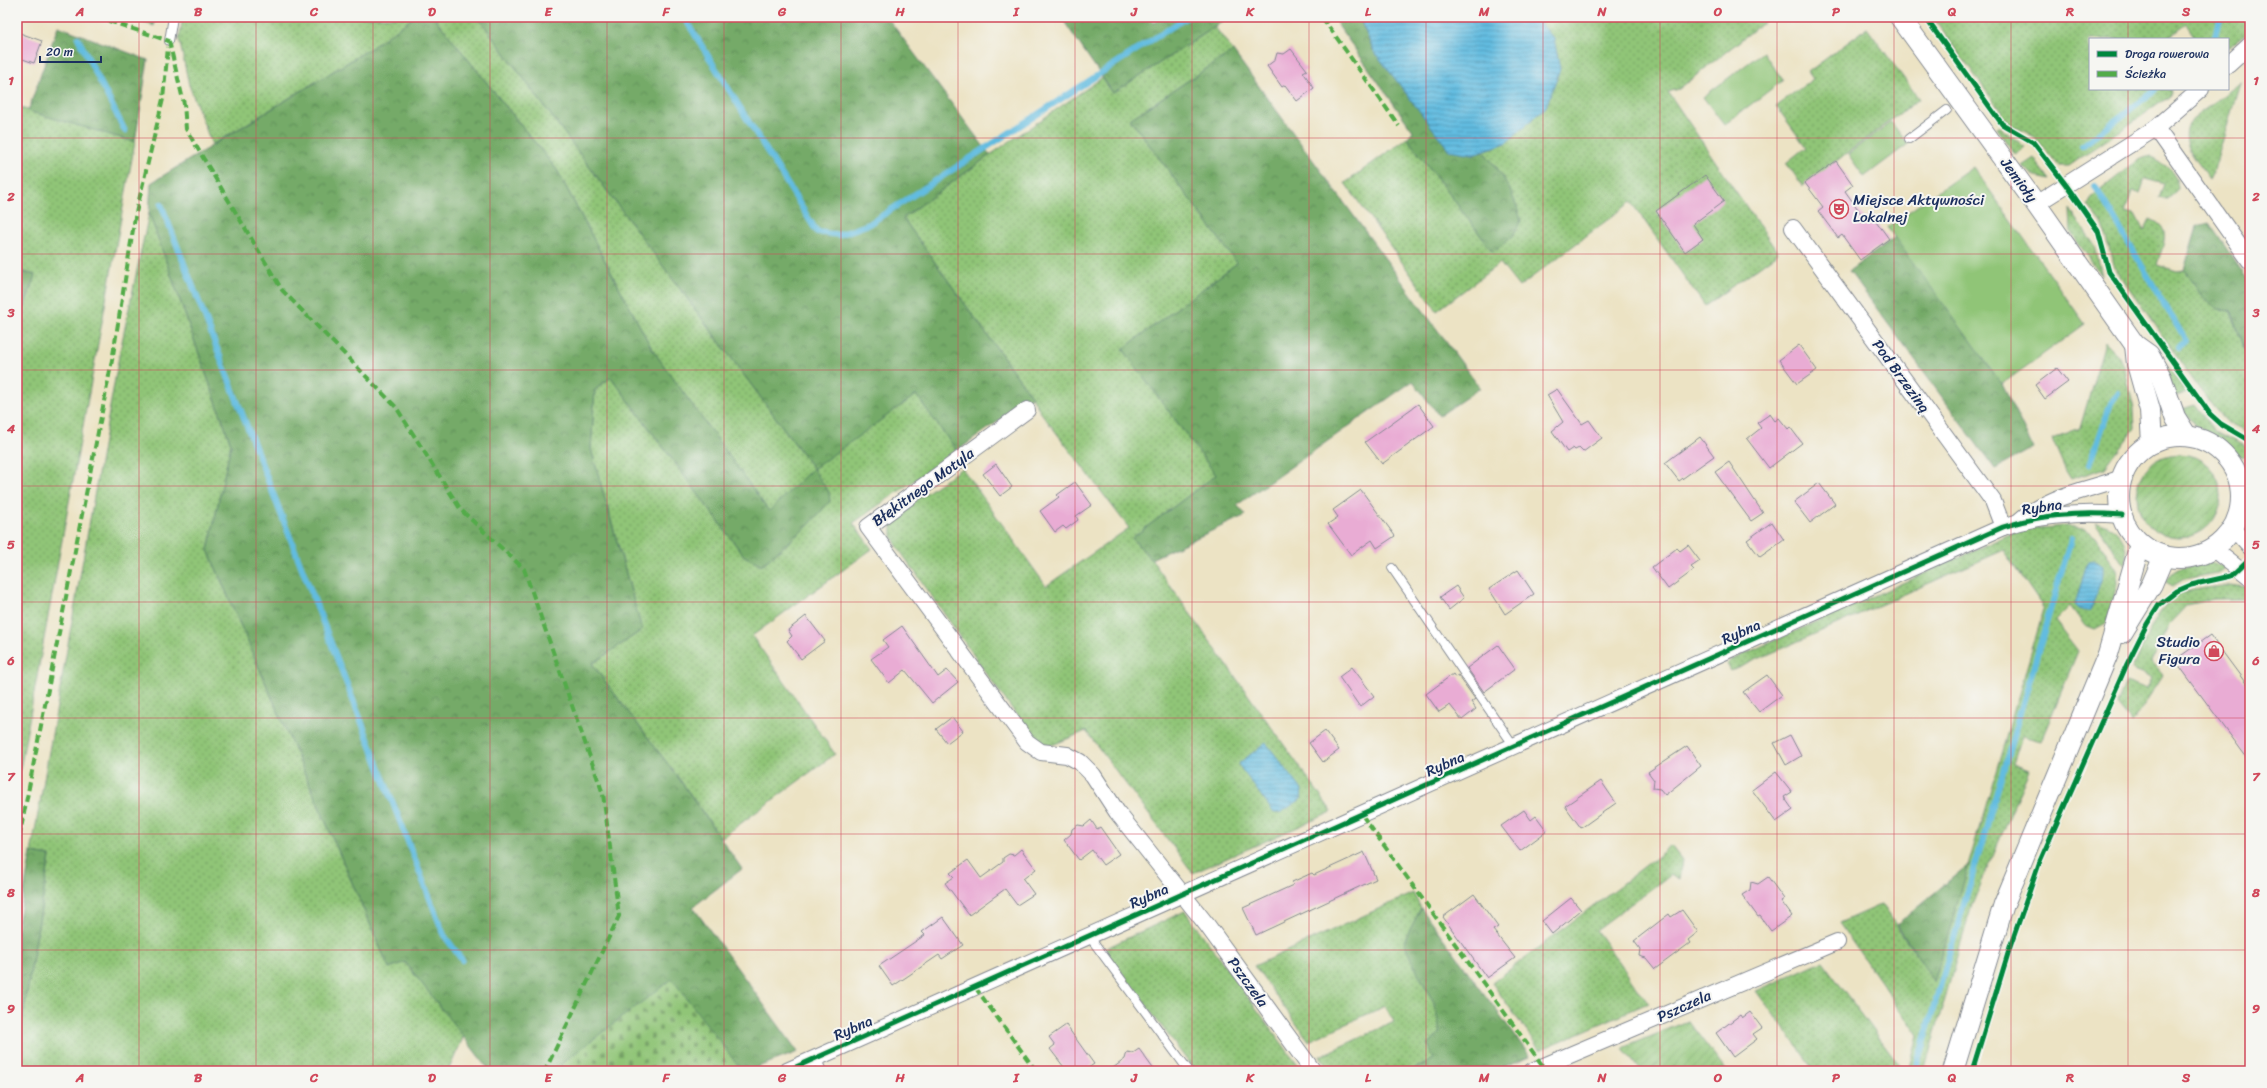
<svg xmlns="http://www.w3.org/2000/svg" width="2267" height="1088" font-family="Sriracha,sans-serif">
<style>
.grass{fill:url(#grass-dots);stroke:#567a6a}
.forest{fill:url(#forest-crowns);stroke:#486c63}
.cemetery{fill:url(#cemetery-stones);stroke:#567a6a}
.garden{fill:url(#garden-furrows);stroke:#567a6a}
.pitch{fill:#90c577;stroke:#567a6a}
.water{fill:url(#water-rules);stroke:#3e769f}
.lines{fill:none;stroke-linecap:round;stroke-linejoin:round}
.stream{stroke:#62bce0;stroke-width:6}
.building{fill:#e9acd4}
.service-casing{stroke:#848991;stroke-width:10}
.minor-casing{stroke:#848991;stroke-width:18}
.tertiary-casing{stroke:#848991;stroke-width:22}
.service{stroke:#fff;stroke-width:8}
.minor{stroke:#fff;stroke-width:16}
.tertiary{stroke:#fff;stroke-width:20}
.quiet{stroke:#52ab49;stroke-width:4;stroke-dasharray:8 4;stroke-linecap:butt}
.cycleway-casing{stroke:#f6f6f2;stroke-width:8}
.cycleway{stroke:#00873e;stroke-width:5}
.grid{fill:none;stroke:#d1495b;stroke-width:1;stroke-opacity:0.55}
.labels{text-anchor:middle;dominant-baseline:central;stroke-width:4;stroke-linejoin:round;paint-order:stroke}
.street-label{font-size:15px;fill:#1b2f5e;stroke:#f6f6f2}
.poi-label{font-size:15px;fill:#1b2f5e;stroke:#f6f6f2;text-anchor:start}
.neatline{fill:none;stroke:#d1495b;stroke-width:1.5}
.grid-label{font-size:13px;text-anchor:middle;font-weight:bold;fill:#d1495b}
</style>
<defs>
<pattern id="grass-dots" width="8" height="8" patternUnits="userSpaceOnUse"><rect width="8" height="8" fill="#90c577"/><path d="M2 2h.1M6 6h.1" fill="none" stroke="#75a065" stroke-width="1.8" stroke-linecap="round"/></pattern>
<pattern id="forest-crowns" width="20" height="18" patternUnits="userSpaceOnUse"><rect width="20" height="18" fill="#74aa68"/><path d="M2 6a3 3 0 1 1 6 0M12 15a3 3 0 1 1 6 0" fill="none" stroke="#5e8b59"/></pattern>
<pattern id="cemetery-stones" width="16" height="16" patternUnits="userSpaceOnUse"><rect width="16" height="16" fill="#90c577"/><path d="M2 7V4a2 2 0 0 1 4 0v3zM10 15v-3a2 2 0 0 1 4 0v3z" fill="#75a065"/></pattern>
<pattern id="garden-furrows" width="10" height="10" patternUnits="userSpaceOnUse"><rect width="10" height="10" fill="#90c577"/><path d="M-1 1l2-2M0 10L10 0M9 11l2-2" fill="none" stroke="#75a065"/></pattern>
<pattern id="water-rules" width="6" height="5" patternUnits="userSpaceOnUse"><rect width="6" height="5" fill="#62bce0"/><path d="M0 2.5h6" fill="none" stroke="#5099b9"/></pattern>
</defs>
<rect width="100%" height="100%" fill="#f6f6f2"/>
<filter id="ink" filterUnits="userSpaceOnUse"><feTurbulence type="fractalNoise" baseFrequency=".025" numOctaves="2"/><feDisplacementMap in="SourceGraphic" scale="8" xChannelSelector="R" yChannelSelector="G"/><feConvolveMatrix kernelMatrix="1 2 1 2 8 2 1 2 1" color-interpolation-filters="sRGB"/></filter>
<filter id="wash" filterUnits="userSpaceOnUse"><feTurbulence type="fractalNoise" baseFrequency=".012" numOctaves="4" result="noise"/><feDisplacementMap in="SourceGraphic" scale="16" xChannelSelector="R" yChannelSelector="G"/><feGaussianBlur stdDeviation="0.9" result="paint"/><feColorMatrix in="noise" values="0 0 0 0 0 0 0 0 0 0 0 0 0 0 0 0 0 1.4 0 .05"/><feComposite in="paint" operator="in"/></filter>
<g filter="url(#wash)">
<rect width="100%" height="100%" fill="#ece3c4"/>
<g class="grass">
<polygon points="183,17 414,17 368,50 212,145 189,85 179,39"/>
<polygon points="434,17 478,17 813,468 916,394 957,451 853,523 872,549 752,636 835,754 721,838 680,780 592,664 642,630 591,449 595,390 611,377 744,556 762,565 810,524 813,469 768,512 652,349 557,170"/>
<polygon points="1535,17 1770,17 1679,89 1668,92 1778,253 1705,306 1631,202 1519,287 1500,263 1437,311 1345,183 1407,138 1493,252 1498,169 1483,151 1506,143 1554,39"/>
<polygon points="1933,17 2250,17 2250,31 2228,48 2228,39 2196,39 2186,24 2166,39 2090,39 2090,89 2172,89 2169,97 2069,166 2059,166 2035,137 2010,124"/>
<polygon points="1215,27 1233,51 1130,119 1237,263 1123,349 1216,475 1132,538 1151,559 1332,812 1193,873 1086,731 1050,746 1037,742 998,690 898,548 892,536 892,517 962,468 1046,586 1129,528 1039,410 1032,397 903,218 990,155 1102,78 1113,93"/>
<polygon points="1867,28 1919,99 1803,186 1786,163 1806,147 1776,106 1813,79 1808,72"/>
<path d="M 2240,83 L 2213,173 L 2210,179 C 2197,160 2176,142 2192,119 Z"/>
<polygon points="17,107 135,142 17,786 17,329 35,275 17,270"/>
<polygon points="1999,127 2025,147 2015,154 1996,128"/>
<path d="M 2150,156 C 2164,162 2178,174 2178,189 L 2167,199 L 2159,198 L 2164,184 L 2145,179 L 2140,193 L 2132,192 L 2125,212 L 2135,214 L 2144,231 L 2150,219 C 2174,228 2162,246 2157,265 L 2177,271 L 2184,270 L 2205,299 L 2230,310 L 2247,355 L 2250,353 L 2250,434 L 2229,424 L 2214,408 L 2198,387 L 2113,265 L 2107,238 L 2101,223 L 2088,205 L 2093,196 L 2138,160 Z"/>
<polygon points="2034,158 2050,180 2036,177 2022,166"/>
<polygon points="2070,209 2095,246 2102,276 2071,233"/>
<polygon points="149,213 231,444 208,550 389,968 405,962 464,1036 448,1071 17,1071 17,1052 50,856 31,853 119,356"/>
<polygon points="2105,342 2118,355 2125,370 2134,409 2135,428 2105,468 2071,479 2066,471 2052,439 2080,428"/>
<polygon points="2160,357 2187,393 2175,396"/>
<polygon points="2195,405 2215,431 2250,449 2250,458 2240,456 2214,435 2195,426 2182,409"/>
<path d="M 2095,522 C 2116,525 2132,543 2124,565 Z"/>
<polygon points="2067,526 2083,528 2096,537 2117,570 2118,585 2106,624 2095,630 2085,626 2070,606 2055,621 2078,651 2041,741 2022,736 2013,764 2029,770 1972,905 1924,1071 1908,1071 1918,1036 1839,923 1882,904 1934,981 2044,609 2004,550 1731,671 1727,664 1731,660 2016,532 2029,529"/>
<path d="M 2211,562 L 2225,567 L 2222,572 L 2184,579 L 2173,586 L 2164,581 C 2179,565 2190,565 2211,562 Z"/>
<path d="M 2230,585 L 2246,587 L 2250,590 L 2250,605 L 2243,599 L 2214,599 L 2187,605 L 2169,624 L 2151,662 L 2163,675 L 2132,723 L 2117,704 L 2126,681 L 2147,689 L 2152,677 L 2132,669 C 2145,644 2156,603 2185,592 C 2199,588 2216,587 2230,585 Z"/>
<polygon points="1671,846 1682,860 1679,880 1670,875 1596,930 1648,1003 1540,1050 1492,983"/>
<path d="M 1413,893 L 1421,908 L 1405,941 C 1414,968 1442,1007 1440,1035 C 1440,1043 1436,1051 1435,1059 L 1411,1071 L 1331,1071 L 1320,1056 L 1394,1022 L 1385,1006 L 1309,1041 L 1254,966 Z"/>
<polygon points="1185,911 1302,1071 1195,1071 1104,949"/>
<polygon points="1822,961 1904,1071 1815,1071 1756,991"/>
</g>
<g class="forest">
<polygon points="127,17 156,17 154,26"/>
<polygon points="414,17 434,17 557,170 652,349 769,511 813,468 478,17 887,17 990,155 903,218 1032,397 957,451 916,395 813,469 829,492 830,501 810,524 762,565 744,556 611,377 595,390 591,449 642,630 592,664 680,780 742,869 693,907 798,1052 747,1071 490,1071 405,962 389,968 208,550 231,444 149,213 151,183 368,50"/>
<polygon points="1061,17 1149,17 1154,23 1163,17 1227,17 1215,27 1113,93"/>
<path d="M 1332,17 L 1359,17 L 1374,51 L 1473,154 L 1483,151 C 1502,173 1514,192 1521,221 L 1512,237 L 1493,252 L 1407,138 L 1413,131 Z"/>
<polygon points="58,26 148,60 135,142 28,111"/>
<polygon points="1233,51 1480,388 1439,416 1413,381 1237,505 1246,515 1151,559 1132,538 1216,475 1123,349 1237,263 1130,119"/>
<polygon points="2209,223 2250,283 2250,353 2247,355 2231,310 2216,309 2205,299 2184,270 2197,226"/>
<polygon points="1895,237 2002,384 2033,448 1995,469 1849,271"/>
<polygon points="17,270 35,275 17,329"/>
<polygon points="31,853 50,856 17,1052 17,930"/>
<polygon points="1969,864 1934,982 1897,924"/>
<polygon points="1421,908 1530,1056 1494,1071 1411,1071 1434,1059 1428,1044 1440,1034 1435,1005 1411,960 1404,941"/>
</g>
<polygon class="cemetery" points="672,979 742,1071 565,1071 561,1064"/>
<g class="garden">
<circle cx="2179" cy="496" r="42"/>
<polygon points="1688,1021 1726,1071 1640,1071 1623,1048"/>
</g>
<g class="pitch">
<polygon points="1763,52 1783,80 1724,125 1703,97"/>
<polygon points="1891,122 1908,144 1864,177 1848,154"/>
<polygon points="1973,167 2085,324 2002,384 1887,227"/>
</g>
<g class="water">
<polygon points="1359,17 1535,17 1554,39 1560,69 1546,107 1506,143 1473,154 1449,150 1374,51"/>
<path d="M 2094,560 L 2103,566 L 2103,574 L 2092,607 L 2089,611 C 2083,611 2078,610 2075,604 L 2088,561 Z"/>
<polygon points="1266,743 1302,790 1301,799 1280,813 1274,813 1238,764"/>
</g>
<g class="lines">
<g class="stream">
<polyline points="684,17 817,232 839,235 869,224 1187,17"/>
<polyline points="78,38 125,131"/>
<polyline points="2214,39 2220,17"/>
<polyline points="2082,146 2155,90"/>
<polyline points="2095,186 2186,341 2178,348"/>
<polyline points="161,204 444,935 462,960"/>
<polyline points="2090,464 2111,403 2118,393"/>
<polyline points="1915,1071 2071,539"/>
</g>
</g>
<g id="blocks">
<g class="building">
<polygon points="17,32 42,41 34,63 17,57"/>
<polygon points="1291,49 1307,70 1303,72 1314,88 1297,101 1285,85 1282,87 1267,66 1275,60 1277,53 1284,54"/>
<polygon points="1836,161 1853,185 1845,191 1865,219 1871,214 1889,239 1860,260 1842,235 1838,238 1818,211 1823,207 1805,183"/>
<polygon points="1705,175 1724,201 1693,224 1703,239 1685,252 1656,211"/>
<polygon points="1799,345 1817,370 1797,384 1779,360"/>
<polygon points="2057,368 2068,382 2045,399 2035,385"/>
<polygon points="1557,389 1582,424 1589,420 1602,438 1583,452 1579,448 1575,450 1573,448 1567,452 1552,431 1563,422 1547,395"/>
<polygon points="1418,404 1434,426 1382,464 1365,442"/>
<polygon points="1770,414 1775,421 1779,418 1788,429 1790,427 1802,443 1769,468 1747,439 1761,428 1757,423"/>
<polygon points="1700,437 1714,456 1679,481 1665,463"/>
<polygon points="1729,462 1763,513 1751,521 1715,472"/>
<polygon points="996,464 1012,487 1000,496 983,474"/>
<polygon points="1075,482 1092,505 1076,516 1078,520 1066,529 1063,526 1055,532 1040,511 1059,497 1057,495"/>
<polygon points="1819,483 1835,504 1810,523 1794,502"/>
<polygon points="1361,490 1395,536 1377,548 1372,540 1351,555 1328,524 1338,517 1333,510"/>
<polygon points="1772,522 1784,540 1760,557 1747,540"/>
<polygon points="1688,545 1700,561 1691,567 1694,570 1668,589 1652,567 1677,548 1680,551"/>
<polygon points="1518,570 1534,594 1505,614 1489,589"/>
<polygon points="1456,586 1464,598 1449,610 1440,597"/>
<polygon points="806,616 825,641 801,659 787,641 792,636 788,630"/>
<polygon points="902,626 938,677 947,670 958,682 932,703 905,670 889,683 871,659 888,647 883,640"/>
<polygon points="2210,635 2250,689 2250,762 2175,660"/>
<polygon points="1498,645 1515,669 1484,692 1467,668"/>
<polygon points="1352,667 1374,696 1360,707 1339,677"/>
<polygon points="1453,674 1455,677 1458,675 1475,699 1471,702 1476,709 1462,720 1450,705 1439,712 1426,694"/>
<polygon points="1767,675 1782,695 1759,712 1743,692"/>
<polygon points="952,717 963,731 947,743 936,729"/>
<polygon points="1325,731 1339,750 1323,762 1309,743"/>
<polygon points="1790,735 1801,756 1786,765 1774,743"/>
<polygon points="1687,746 1701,766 1665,795 1660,789 1653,788 1654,780 1648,772"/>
<polygon points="1776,772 1792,792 1784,797 1793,810 1776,822 1752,790"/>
<polygon points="1601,781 1616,803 1581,828 1565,806"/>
<polygon points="1524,810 1531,820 1536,816 1547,831 1520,851 1501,826"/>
<polygon points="1091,820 1097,829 1100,827 1119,854 1103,865 1092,850 1079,860 1064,840 1071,834 1072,829 1078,825 1084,826"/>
<polygon points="1021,849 1036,869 1023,879 1034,894 1017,905 1005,889 969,915 945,883 954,877 950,873 968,860 981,878 1003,862 1003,858 1009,854 1014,855"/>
<polygon points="1364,852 1376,879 1256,935 1243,908 1293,885 1292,882 1312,873 1314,875"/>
<polygon points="1768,877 1784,899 1781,901 1792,916 1771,931 1760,916 1758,917 1742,895 1750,890 1751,882 1758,884"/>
<polygon points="1474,894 1498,927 1493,930 1515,958 1487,978 1443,917"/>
<polygon points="1571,898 1581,910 1552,934 1542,921"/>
<polygon points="1682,910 1698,932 1688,940 1690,943 1655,969 1646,958 1639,956 1640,949 1634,941 1669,914 1671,917"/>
<polygon points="943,917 963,945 942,959 939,955 893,986 879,966 925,935 922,932"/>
<polygon points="1750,1012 1762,1028 1753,1034 1757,1039 1733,1057 1716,1033 1740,1015 1742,1018"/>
<polygon points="1066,1025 1094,1064 1084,1071 1067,1071 1050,1049 1055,1045 1049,1037"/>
<polygon points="1139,1049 1155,1071 1109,1071 1125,1059 1127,1052 1133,1053"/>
</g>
</g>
</g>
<g filter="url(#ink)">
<use href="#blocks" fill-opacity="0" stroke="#848991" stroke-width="1"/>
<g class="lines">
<defs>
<g id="service">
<polyline points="169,41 173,17"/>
<polyline points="1909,139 1947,110"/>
<polyline points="1392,568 1514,746"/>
<polyline points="1089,936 1189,1071"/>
<polyline points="816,1058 822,1071"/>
</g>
<g id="minor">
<polyline points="2228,65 2250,45"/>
<polyline points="2156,128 2250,261"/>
<polyline points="2036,204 2156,128 2201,89"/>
<polyline points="1793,228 1993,501 2003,527"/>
<polyline points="1027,410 868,527 1027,742 1041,752 1067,755 1080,762 1093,775 1117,812 1207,925 1313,1071"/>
<path d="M 2018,522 C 2045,497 2087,490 2122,478"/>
<polyline points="2232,527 2250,547"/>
<polyline points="2212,548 2250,578"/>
<path d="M 787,1071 L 2003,527 C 2041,514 2083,512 2122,515"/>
<polyline points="1532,1071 1837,942"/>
</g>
<g id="tertiary">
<polyline points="1900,17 2036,204 2135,345 2149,355 2161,377 2175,417 2187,436"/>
<polyline points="2135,345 2137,364 2150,410 2152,443"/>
<circle cx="2180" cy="497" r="61"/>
<polyline points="2122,633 2152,584 2164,556"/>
<polyline points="1953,1071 2004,904 2108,654 2140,544"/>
</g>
</defs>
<use href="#service" class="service-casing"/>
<use href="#minor" class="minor-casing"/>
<use href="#tertiary" class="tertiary-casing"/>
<use href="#service" class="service"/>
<use href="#minor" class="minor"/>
<use href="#tertiary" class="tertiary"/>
<g class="quiet">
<polyline points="97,17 169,41"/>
<polyline points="1322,17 1399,126"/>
<polyline points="169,41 184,104 186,129 282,290 396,407 461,510 524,569 603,794 619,916 545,1071"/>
<polyline points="1362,815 1543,1066"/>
<polyline points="17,849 113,355 135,217 163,99 168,47"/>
<polyline points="975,987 1036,1071"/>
</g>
<defs>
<g id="cycleway">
<polyline points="1925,17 2002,124 2033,142 2066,185 2098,231 2109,272 2210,414 2221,424 2250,441"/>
<path d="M 787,1071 L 2003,527 C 2041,514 2083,512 2122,515"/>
<polyline points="1972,1071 2010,947 2040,861 2127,664 2147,624 2159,605 2177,591 2191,585 2231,576 2250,558"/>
</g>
</defs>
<use href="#cycleway" class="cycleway-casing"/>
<use href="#cycleway" class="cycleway"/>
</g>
</g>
<path class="grid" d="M 139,17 L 139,1071M 256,17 L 256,1071M 373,17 L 373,1071M 490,17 L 490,1071M 607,17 L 607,1071M 724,17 L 724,1071M 841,17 L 841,1071M 958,17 L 958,1071M 1075,17 L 1075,1071M 1192,17 L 1192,1071M 1309,17 L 1309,1071M 1426,17 L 1426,1071M 1543,17 L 1543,1071M 1660,17 L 1660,1071M 1777,17 L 1777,1071M 1894,17 L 1894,1071M 2011,17 L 2011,1071M 2128,17 L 2128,39M 2128,89 L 2128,1071M 17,138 L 2250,138M 17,254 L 2250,254M 17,370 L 2250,370M 17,486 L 2250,486M 17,602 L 2250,602M 17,718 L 2250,718M 17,834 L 2250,834M 17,950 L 2250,950"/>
<defs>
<symbol id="theatre-ring" viewBox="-11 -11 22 22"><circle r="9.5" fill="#f6f6f2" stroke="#d1495b" stroke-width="1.5"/><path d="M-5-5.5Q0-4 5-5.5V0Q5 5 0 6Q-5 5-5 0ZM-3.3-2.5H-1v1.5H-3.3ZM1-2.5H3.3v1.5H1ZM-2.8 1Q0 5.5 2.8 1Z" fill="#d1495b"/></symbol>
<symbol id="shop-ring" viewBox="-11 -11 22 22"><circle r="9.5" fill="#f6f6f2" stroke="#d1495b" stroke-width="1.5"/><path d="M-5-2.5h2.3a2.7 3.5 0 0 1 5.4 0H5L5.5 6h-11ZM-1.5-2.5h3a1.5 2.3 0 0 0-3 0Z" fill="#d1495b"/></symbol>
</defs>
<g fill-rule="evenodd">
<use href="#theatre-ring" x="1828" y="198" width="22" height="22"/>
<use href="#shop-ring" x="2203" y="640" width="22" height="22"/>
</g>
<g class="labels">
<g class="street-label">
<text transform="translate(2019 180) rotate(54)">Jemioły</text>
<text transform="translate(1901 376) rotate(54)">Pod Brzeziną</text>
<text transform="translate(923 487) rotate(-36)">Błękitnego Motyla</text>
<text transform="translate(2042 507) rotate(-8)">Rybna</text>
<text transform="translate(1741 632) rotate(-24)">Rybna</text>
<text transform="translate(1445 764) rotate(-24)">Rybna</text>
<text transform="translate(1149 896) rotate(-24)">Rybna</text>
<text transform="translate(1248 982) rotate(54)">Pszczela</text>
<text transform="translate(1684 1006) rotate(-24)">Pszczela</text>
<text transform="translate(853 1028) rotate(-24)">Rybna</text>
</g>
<g class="poi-label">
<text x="1853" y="200">Miejsce Aktywności<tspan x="1853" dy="17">Lokalnej</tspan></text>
<text x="2200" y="642" text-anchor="end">Studio<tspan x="2200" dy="17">Figura</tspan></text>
</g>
</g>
<rect width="2267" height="1088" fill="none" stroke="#f6f6f2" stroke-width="44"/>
<rect x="2089" y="38" width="140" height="52" fill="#f6f6f2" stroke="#9ea6b7"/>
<rect x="2097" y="51" width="20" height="6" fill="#00873e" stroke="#9ea6b7"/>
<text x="2125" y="58" font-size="12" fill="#1b2f5e">Droga rowerowa</text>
<rect x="2097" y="71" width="20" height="6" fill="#52ab49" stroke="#9ea6b7"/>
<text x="2125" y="78" font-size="12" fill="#1b2f5e">Ścieżka</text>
<path d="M40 56v6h61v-6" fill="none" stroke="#1b2f5e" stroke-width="2"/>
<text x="46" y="56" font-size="12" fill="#1b2f5e" stroke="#f6f6f2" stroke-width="3" paint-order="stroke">20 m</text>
<rect x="22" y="22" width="2223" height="1044" class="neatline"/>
<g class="grid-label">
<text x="80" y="16">A</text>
<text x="198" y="16">B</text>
<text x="314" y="16">C</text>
<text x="432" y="16">D</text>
<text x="548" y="16">E</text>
<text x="666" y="16">F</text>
<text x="782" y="16">G</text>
<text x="900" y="16">H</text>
<text x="1016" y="16">I</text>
<text x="1134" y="16">J</text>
<text x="1250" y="16">K</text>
<text x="1368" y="16">L</text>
<text x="1484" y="16">M</text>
<text x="1602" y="16">N</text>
<text x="1718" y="16">O</text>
<text x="1836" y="16">P</text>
<text x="1952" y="16">Q</text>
<text x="2070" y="16">R</text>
<text x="2186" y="16">S</text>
<text x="11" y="85">1</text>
<text x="2256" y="85">1</text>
<text x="11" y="201">2</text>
<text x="2256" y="201">2</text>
<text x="11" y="317">3</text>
<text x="2256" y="317">3</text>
<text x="11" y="433">4</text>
<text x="2256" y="433">4</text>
<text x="11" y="549">5</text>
<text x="2256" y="549">5</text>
<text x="11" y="665">6</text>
<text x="2256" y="665">6</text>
<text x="11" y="781">7</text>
<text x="2256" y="781">7</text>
<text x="11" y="897">8</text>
<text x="2256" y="897">8</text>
<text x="11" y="1013">9</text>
<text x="2256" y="1013">9</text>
<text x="80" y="1082">A</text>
<text x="198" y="1082">B</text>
<text x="314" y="1082">C</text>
<text x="432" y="1082">D</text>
<text x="548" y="1082">E</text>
<text x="666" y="1082">F</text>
<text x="782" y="1082">G</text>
<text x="900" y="1082">H</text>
<text x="1016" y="1082">I</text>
<text x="1134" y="1082">J</text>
<text x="1250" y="1082">K</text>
<text x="1368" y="1082">L</text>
<text x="1484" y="1082">M</text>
<text x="1602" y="1082">N</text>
<text x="1718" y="1082">O</text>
<text x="1836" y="1082">P</text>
<text x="1952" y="1082">Q</text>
<text x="2070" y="1082">R</text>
<text x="2186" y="1082">S</text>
</g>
</svg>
